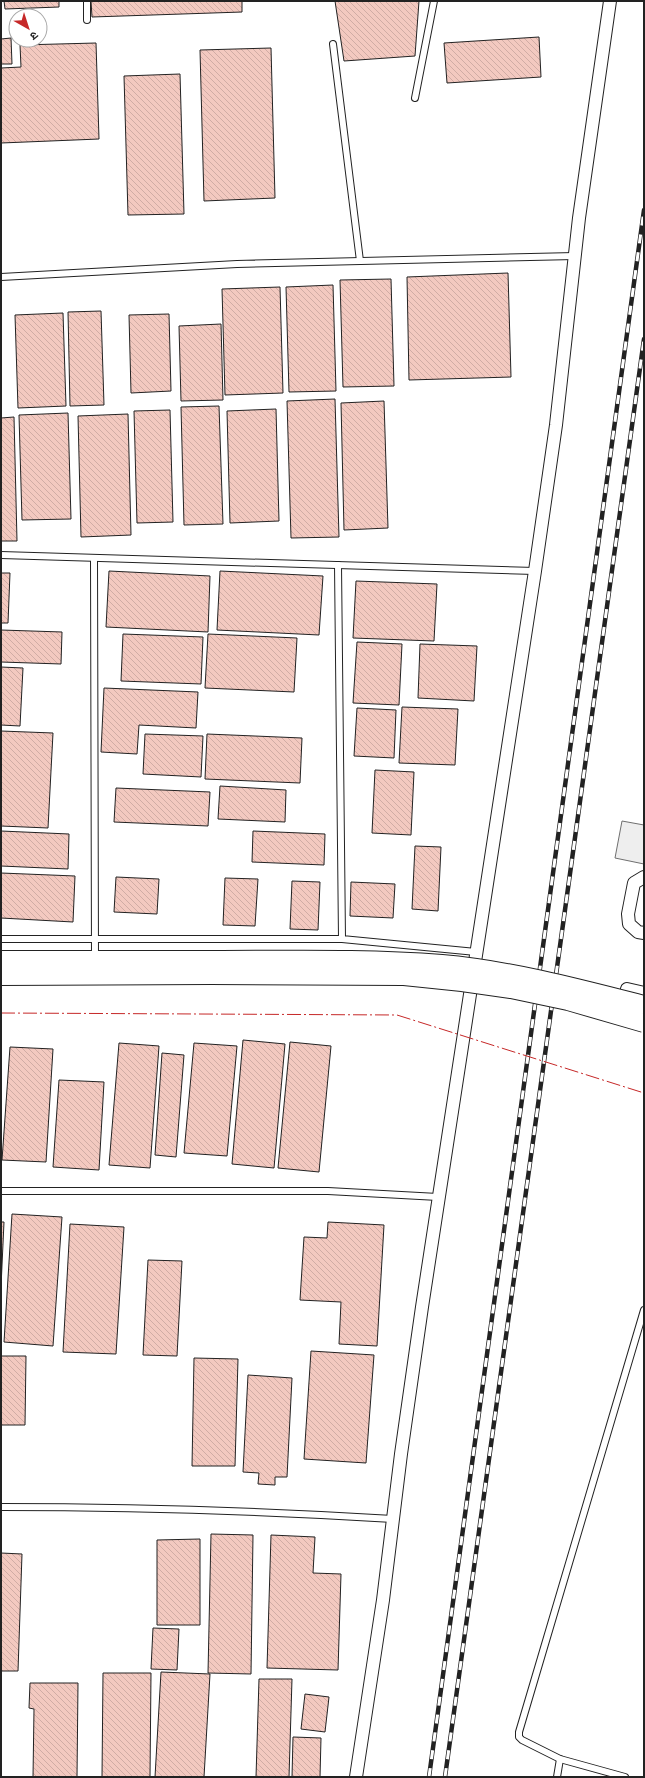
<svg xmlns="http://www.w3.org/2000/svg" width="645" height="1778" font-family="'Open Sans','Noto Sans Devanagari',sans-serif">
<style>
.park{fill:#eee;stroke:#6f6f6f}
.building{fill:url(#building-back-hatch);stroke:#222}
.lines{fill:none;stroke-linecap:round;stroke-linejoin:round}
.service-casing{stroke:#222;stroke-width:8}
.minor-casing{stroke:#222;stroke-width:14}
.secondary-casing{stroke:#222;stroke-width:20}
.service{stroke:#fff;stroke-width:6}
.minor{stroke:#fff;stroke-width:12}
.secondary{stroke:#fff;stroke-width:18}
.rail-casing{stroke:#222;stroke-width:4.5}
.rail{stroke:#fff;stroke-width:3;stroke-dasharray:9;stroke-linecap:butt}
.secondary-bridge-casing{stroke:#222;stroke-width:20;stroke-linecap:butt}
.secondary-bridge{stroke:#fff;stroke-width:18}
.power{stroke:#c62828;stroke-width:1;stroke-dasharray:14 3 2 3;stroke-linecap:butt}
</style>
<defs>
<pattern id="building-back-hatch" width="6" height="6" patternUnits="userSpaceOnUse"><rect width="6" height="6" fill="#f3c9c0"/><path d="M-1 5l2 2M0 0l6 6M5-1l2 2" fill="none" stroke="#d0aca5"/></pattern>
</defs>
<rect width="100%" height="100%" fill="#fff"/>
<polygon class="park" points="622,821 644,825 644,864 615,858"/>
<g class="building">
<polygon points="4,1 59,1 59,7 5,9"/>
<polygon points="91,1 242,1 242,12 92,17"/>
<polygon points="335,1 419,1 415,56 344,61"/>
<polygon points="539,37 541,77 447,83 444,43"/>
<polygon points="11,38 12,64 1,64 1,39"/>
<polygon points="96,43 99,139 1,143 1,68 21,67 20,45"/>
<polygon points="271,48 275,198 204,201 200,50"/>
<polygon points="180,74 184,214 128,215 124,76"/>
<polygon points="508,273 511,377 409,380 407,277"/>
<polygon points="391,279 394,386 343,387 340,280"/>
<polygon points="333,285 336,391 289,392 286,287"/>
<polygon points="280,287 283,393 225,395 222,289"/>
<polygon points="101,311 104,405 70,406 68,312"/>
<polygon points="63,313 66,406 18,408 15,315"/>
<polygon points="169,314 171,391 131,393 129,315"/>
<polygon points="221,324 223,400 181,401 179,326"/>
<polygon points="335,399 339,537 291,538 287,401"/>
<polygon points="384,401 388,528 344,530 341,403"/>
<polygon points="219,406 223,524 184,525 181,407"/>
<polygon points="276,409 279,521 230,523 227,411"/>
<polygon points="170,410 173,522 137,523 134,411"/>
<polygon points="68,413 71,519 22,520 19,415"/>
<polygon points="128,414 131,535 81,537 78,416"/>
<polygon points="14,417 17,541 1,541 1,418"/>
<polygon points="109,571 210,576 208,632 106,627"/>
<polygon points="220,571 323,576 319,635 217,630"/>
<polygon points="1,573 10,573 8,623 1,623"/>
<polygon points="356,581 437,584 434,641 353,638"/>
<polygon points="1,630 62,632 61,664 1,662"/>
<polygon points="123,634 203,637 201,684 121,681"/>
<polygon points="208,634 297,638 294,692 205,688"/>
<polygon points="357,642 402,644 399,705 353,703"/>
<polygon points="420,644 477,646 474,701 418,698"/>
<polygon points="1,667 23,668 20,726 1,725"/>
<polygon points="104,688 198,692 196,728 139,725 137,754 101,752"/>
<polygon points="402,707 458,709 455,765 399,763"/>
<polygon points="357,708 396,710 394,758 354,756"/>
<polygon points="1,731 53,733 48,828 1,826"/>
<polygon points="145,734 203,736 201,777 143,774"/>
<polygon points="207,734 302,738 300,783 205,779"/>
<polygon points="375,770 414,772 411,835 372,833"/>
<polygon points="220,786 286,790 285,822 218,819"/>
<polygon points="116,788 210,792 208,826 114,822"/>
<polygon points="1,831 69,834 68,869 1,866"/>
<polygon points="253,831 325,834 324,865 252,862"/>
<polygon points="415,846 441,847 438,911 412,909"/>
<polygon points="1,873 75,876 73,922 1,918"/>
<polygon points="116,877 159,879 157,914 114,912"/>
<polygon points="225,878 258,879 255,926 223,925"/>
<polygon points="292,881 320,882 318,930 290,929"/>
<polygon points="351,882 395,884 393,918 350,916"/>
<polygon points="243,1040 285,1044 274,1168 232,1164"/>
<polygon points="290,1042 331,1046 319,1172 278,1168"/>
<polygon points="119,1043 159,1046 150,1168 109,1165"/>
<polygon points="194,1043 237,1046 227,1156 184,1153"/>
<polygon points="10,1047 53,1049 46,1162 2,1160"/>
<polygon points="162,1053 184,1055 176,1157 155,1155"/>
<polygon points="59,1080 104,1082 99,1170 53,1167"/>
<polygon points="12,1214 62,1217 53,1346 4,1342"/>
<polygon points="1,1222 4,1222 1,1287"/>
<polygon points="328,1222 384,1225 377,1346 339,1344 341,1302 300,1300 304,1237 327,1238"/>
<polygon points="70,1224 124,1227 116,1354 63,1352"/>
<polygon points="148,1260 182,1261 177,1356 143,1355"/>
<polygon points="311,1351 374,1355 366,1463 304,1459"/>
<polygon points="1,1356 26,1356 25,1425 1,1425"/>
<polygon points="194,1358 238,1359 235,1466 192,1466"/>
<polygon points="248,1375 292,1378 287,1477 275,1477 275,1485 258,1484 259,1473 243,1472"/>
<polygon points="211,1534 253,1535 251,1674 208,1673"/>
<polygon points="271,1535 315,1537 313,1573 341,1574 338,1670 267,1668"/>
<polygon points="200,1539 200,1625 157,1625 157,1540"/>
<polygon points="1,1553 22,1554 18,1671 1,1671"/>
<polygon points="153,1628 179,1629 177,1670 151,1669"/>
<polygon points="161,1672 210,1674 204,1777 155,1777"/>
<polygon points="103,1673 151,1673 150,1777 102,1777"/>
<polygon points="259,1679 292,1679 289,1777 256,1777"/>
<polygon points="30,1683 78,1683 77,1777 33,1777 34,1709 29,1708"/>
<polygon points="305,1694 329,1697 325,1732 301,1729"/>
<polygon points="293,1737 321,1738 320,1777 292,1777"/>
</g>
<g class="lines">
<defs>
<g id="service">
<polyline points="87,1 87,20"/>
<polyline points="333,44 360,261"/>
<polyline points="415,98 434,1"/>
<polyline points="1,277 237,264 575,256"/>
<polyline points="1,555 535,571"/>
<polyline points="94,558 95,958"/>
<polyline points="338,565 342,939 476,952"/>
<polyline points="1,939 342,939"/>
<polyline points="1,1191 328,1191 438,1197"/>
<path d="M 1,1507 C 132,1507 262,1511 393,1519"/>
<polyline points="557,1777 560,1759"/>
<polyline points="625,1777 560,1759 522,1740 519,1737 519,1732 644,1310"/>
</g>
<g id="minor">
<polyline points="644,877 634,883 628,914 629,924 638,932 644,933"/>
<polyline points="627,989 644,993"/>
<polyline points="356,1777 383,1600 401,1454 422,1307 535,571 556,425 579,218 610,1"/>
</g>
<g id="secondary">
<polyline points="1,960 214,960"/>
<polyline points="1,976 210,975"/>
</g>
</defs>
<use href="#service" class="service-casing"/>
<use href="#minor" class="minor-casing"/>
<use href="#secondary" class="secondary-casing"/>
<use href="#service" class="service"/>
<use href="#minor" class="minor"/>
<use href="#secondary" class="secondary"/>
<defs>
<g id="rail">
<polyline points="429,1777 644,210"/>
<polyline points="445,1777 644,339"/>
</g>
</defs>
<use href="#rail" class="rail-casing"/>
<use href="#rail" class="rail"/>
<defs>
<g id="secondary-bridge">
<path d="M 214,960 C 290,960 366,958 442,964 C 510,970 578,988 644,1005"/>
<polyline points="210,975 404,976 462,982 511,989 568,1001 644,1023"/>
</g>
</defs>
<use href="#secondary-bridge" class="secondary-bridge-casing"/>
<use href="#secondary-bridge" class="secondary-bridge"/>
<polyline class="power" points="1,1013 397,1015 644,1093"/>
</g>
<rect width="645" height="1778" fill="none" stroke="#222222" stroke-width="4"/>
<g transform="translate(28 28) rotate(141)"><circle r="19" fill="#ffffff" stroke="#a7a7a7"/>
<path d="M0-3L7 15L0 10L-7 15Z" fill="#c62828"/>
<text y="-6" font-size="11" font-weight="bold" text-anchor="middle" fill="#222222">उ</text>
</g>
</svg>
